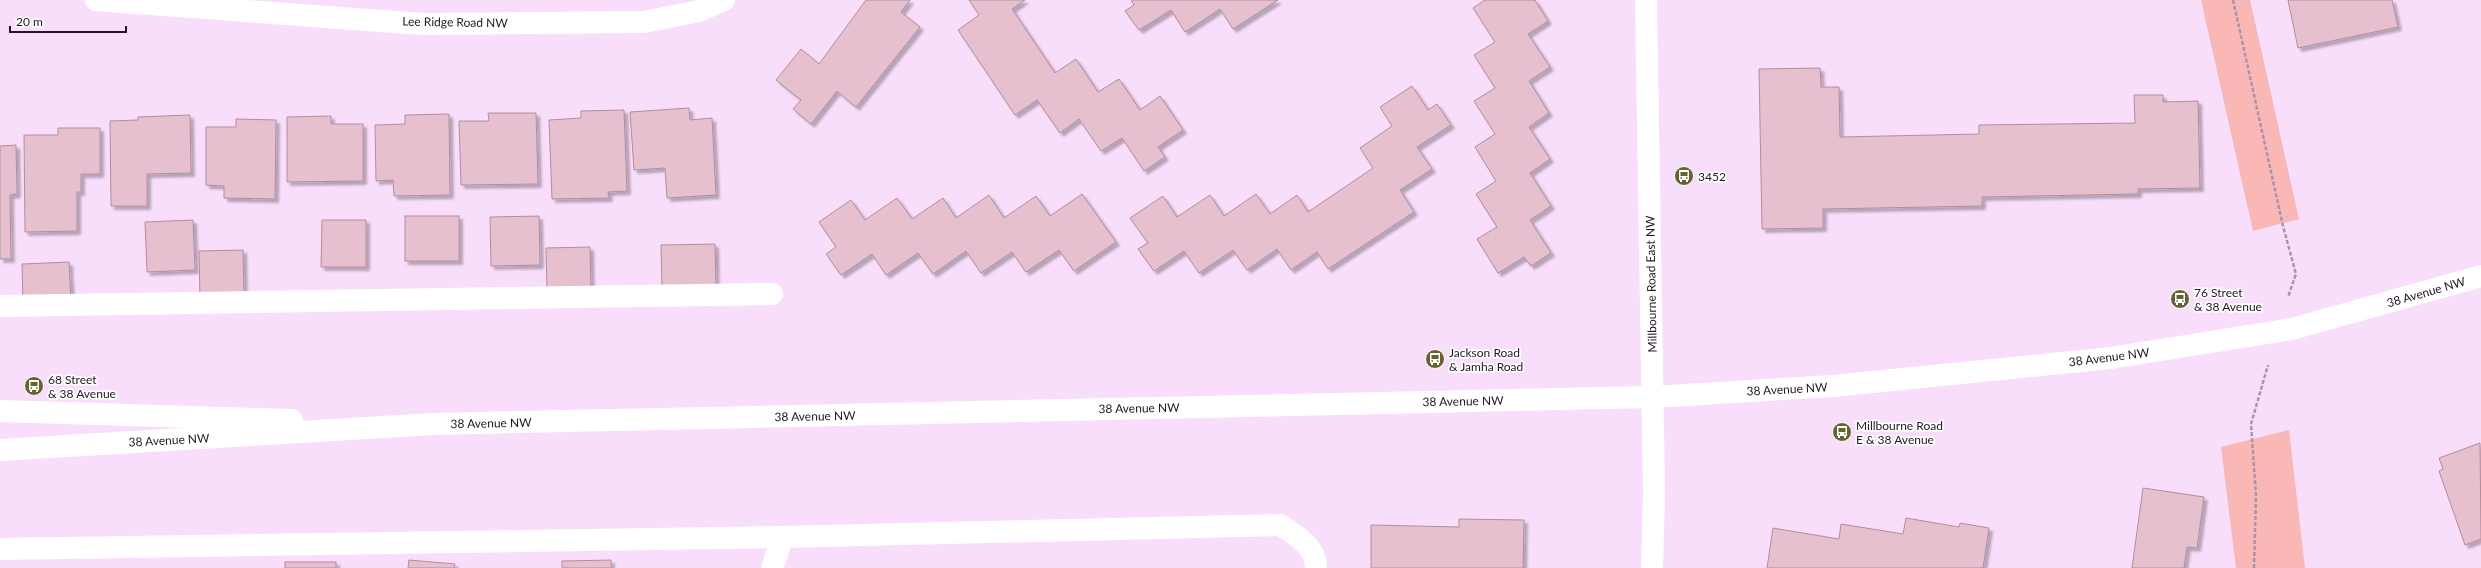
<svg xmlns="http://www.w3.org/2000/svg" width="2481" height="568" font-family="Lato,sans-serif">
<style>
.green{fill:#f9b8b6}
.building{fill:#e7c0d0;stroke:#b18d9b;filter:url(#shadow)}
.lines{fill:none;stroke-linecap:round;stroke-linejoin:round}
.path{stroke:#a994aa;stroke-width:2.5;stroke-dasharray:4 2;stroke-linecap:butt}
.service{stroke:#fff;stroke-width:22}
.minor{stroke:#fff;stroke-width:22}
.tertiary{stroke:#fff;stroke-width:22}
.labels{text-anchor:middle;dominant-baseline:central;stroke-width:3.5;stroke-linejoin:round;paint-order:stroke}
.street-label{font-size:12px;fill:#211822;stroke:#fff}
.poi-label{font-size:12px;fill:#211822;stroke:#fff;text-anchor:start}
</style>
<defs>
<filter id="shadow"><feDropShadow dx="3.5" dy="3.5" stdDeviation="1" flood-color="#0004"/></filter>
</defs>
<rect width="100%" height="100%" fill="#f9defb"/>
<g class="green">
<polygon points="2201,0 2250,0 2299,219 2253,231"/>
<polygon points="2289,430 2305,568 2236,568 2221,447"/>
</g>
<g class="building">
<polygon points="866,0 910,0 901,12 920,27 856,107 837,91 811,124 793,109 801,100 776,80 801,49 819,64"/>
<polygon points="969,0 1025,0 1012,9 1055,73 1076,59 1098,92 1119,79 1140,110 1160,96 1183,130 1158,147 1165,157 1144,171 1122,138 1101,151 1079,119 1060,133 1037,100 1015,115 958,30 979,15"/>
<polygon points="1131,0 1278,0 1233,29 1220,9 1185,32 1171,10 1139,30 1125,11 1134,5"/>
<polygon points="1485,0 1535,0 1548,21 1528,34 1550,67 1529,81 1549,113 1529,127 1550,159 1530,173 1551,206 1530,220 1551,253 1531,266 1524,257 1498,273 1477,239 1497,227 1476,194 1496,181 1475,147 1495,134 1474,101 1495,88 1474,55 1495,42 1473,8"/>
<polygon points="2288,0 2392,0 2398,27 2298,48"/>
<polygon points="1820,68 1821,87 1839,87 1840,137 1979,134 1979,125 2135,123 2134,95 2163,95 2163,102 2198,101 2200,188 2138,189 2138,194 1982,197 1982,206 1823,209 1823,228 1762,229 1759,69"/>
<polygon points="1412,86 1428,110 1437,104 1451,125 1417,147 1432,169 1400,190 1414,212 1328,269 1317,252 1291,270 1277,249 1247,270 1233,250 1199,273 1184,251 1154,271 1138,249 1148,243 1130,218 1163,196 1177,217 1210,195 1224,216 1256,194 1270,214 1297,195 1308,212 1373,168 1360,148 1392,126 1380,107"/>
<polygon points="689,108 690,120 712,118 716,195 667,198 665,168 634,170 630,112"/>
<polygon points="624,110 627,191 608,192 609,198 552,199 549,120 581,118 581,111"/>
<polygon points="488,113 536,113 538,184 461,185 459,121 489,121"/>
<polygon points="449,114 450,195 394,196 393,180 376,181 375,125 405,124 405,115"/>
<polygon points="190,115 191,173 147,174 147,206 111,206 110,121 138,120 138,117"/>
<polygon points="331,116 331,124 363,124 363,181 287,182 287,117"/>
<polygon points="236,119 276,120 275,199 224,198 224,186 206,185 206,127 236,127"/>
<polygon points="58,128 100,128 100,174 81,174 81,192 77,192 77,231 25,232 24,135 58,135"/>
<polygon points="16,145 17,194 10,195 11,259 0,259 0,146"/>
<polygon points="1082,194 1116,242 1074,271 1059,250 1026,272 1012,252 981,273 966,251 933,274 918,253 886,275 872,254 841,275 826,254 836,247 819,222 851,200 865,220 897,198 912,219 943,198 956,218 989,195 1004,218 1036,196 1050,216"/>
<rect x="405" y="216" width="54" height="45"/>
<polygon points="539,216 540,265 491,266 490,217"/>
<polygon points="193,220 195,270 147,272 145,222"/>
<polygon points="322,220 366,220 366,267 321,267"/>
<polygon points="715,244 716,290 662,291 661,245"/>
<polygon points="590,247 591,292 547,292 546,248"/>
<polygon points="243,250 244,298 200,299 199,251"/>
<polygon points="69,262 71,302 23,305 22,264"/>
<polygon points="2480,443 2481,539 2465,545 2439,471 2443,469 2439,458"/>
<polygon points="2143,488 2204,497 2197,548 2187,547 2184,568 2132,568"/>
<polygon points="1906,518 1959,527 1960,523 1989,528 1983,568 1767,568 1773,528 1839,539 1841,524 1903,534"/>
<polygon points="1459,519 1524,520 1523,568 1371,568 1371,525 1459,527"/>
<polygon points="409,560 455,564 454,568 408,568"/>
<polygon points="611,560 611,568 562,568 562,561"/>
<rect x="285" y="562" width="51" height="6"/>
</g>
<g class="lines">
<g class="path">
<polyline points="2233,0 2283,226 2296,274 2288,297"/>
<polyline points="2254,568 2256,496 2251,424 2268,365"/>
</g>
<g class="service">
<polyline points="0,306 772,294"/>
<path d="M 0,549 L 783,537 L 1280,525 C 1296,535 1316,547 1316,568"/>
<polyline points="772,568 783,537"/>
</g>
<polyline class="minor" points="96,0 422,24 644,22 699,11 724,0"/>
<g class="tertiary">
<polyline points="1646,0 1654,493 1652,568"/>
<polyline points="0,411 292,420"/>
<polyline points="0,450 433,424 1652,397 1833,386 2111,358 2292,329 2481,276"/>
</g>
</g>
<defs>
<symbol id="bus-disc" viewBox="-11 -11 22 22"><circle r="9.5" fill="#656330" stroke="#fff"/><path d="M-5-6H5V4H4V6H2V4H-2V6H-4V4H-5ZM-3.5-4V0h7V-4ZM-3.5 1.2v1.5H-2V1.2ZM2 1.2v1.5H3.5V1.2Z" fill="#fff"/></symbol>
</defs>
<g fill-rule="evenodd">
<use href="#bus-disc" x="1673" y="165" width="22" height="22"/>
<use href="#bus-disc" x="2169" y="288" width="22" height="22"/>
<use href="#bus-disc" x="1424" y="348" width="22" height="22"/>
<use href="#bus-disc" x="23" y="375" width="22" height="22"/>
<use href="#bus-disc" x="1831" y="421" width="22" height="22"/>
</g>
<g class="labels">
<g class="street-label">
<text transform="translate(455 22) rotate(1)">Lee Ridge Road NW</text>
<text transform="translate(1651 284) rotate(-91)">Millbourne Road East NW</text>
<text transform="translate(2426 292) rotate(-16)">38 Avenue NW</text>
<text transform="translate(2109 357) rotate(-7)">38 Avenue NW</text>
<text transform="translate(1787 389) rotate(-3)">38 Avenue NW</text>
<text transform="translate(1463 401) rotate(-1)">38 Avenue NW</text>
<text transform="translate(1139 408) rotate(-1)">38 Avenue NW</text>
<text transform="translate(815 416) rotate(-1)">38 Avenue NW</text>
<text transform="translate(491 423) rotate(-1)">38 Avenue NW</text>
<text transform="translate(169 440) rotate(-3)">38 Avenue NW</text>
</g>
<g class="poi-label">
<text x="1698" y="176">3452</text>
<text x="2194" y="292">76 Street<tspan x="2194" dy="14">&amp; 38 Avenue</tspan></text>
<text x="1449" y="352">Jackson Road<tspan x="1449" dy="14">&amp; Jamha Road</tspan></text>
<text x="48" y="379">68 Street<tspan x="48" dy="14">&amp; 38 Avenue</tspan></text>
<text x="1856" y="425">Millbourne Road<tspan x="1856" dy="14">E &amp; 38 Avenue</tspan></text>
</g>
</g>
<path d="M10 26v6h116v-6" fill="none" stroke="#211822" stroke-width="2"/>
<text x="16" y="26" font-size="12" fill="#211822" stroke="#ffffff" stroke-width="3" paint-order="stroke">20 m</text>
</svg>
